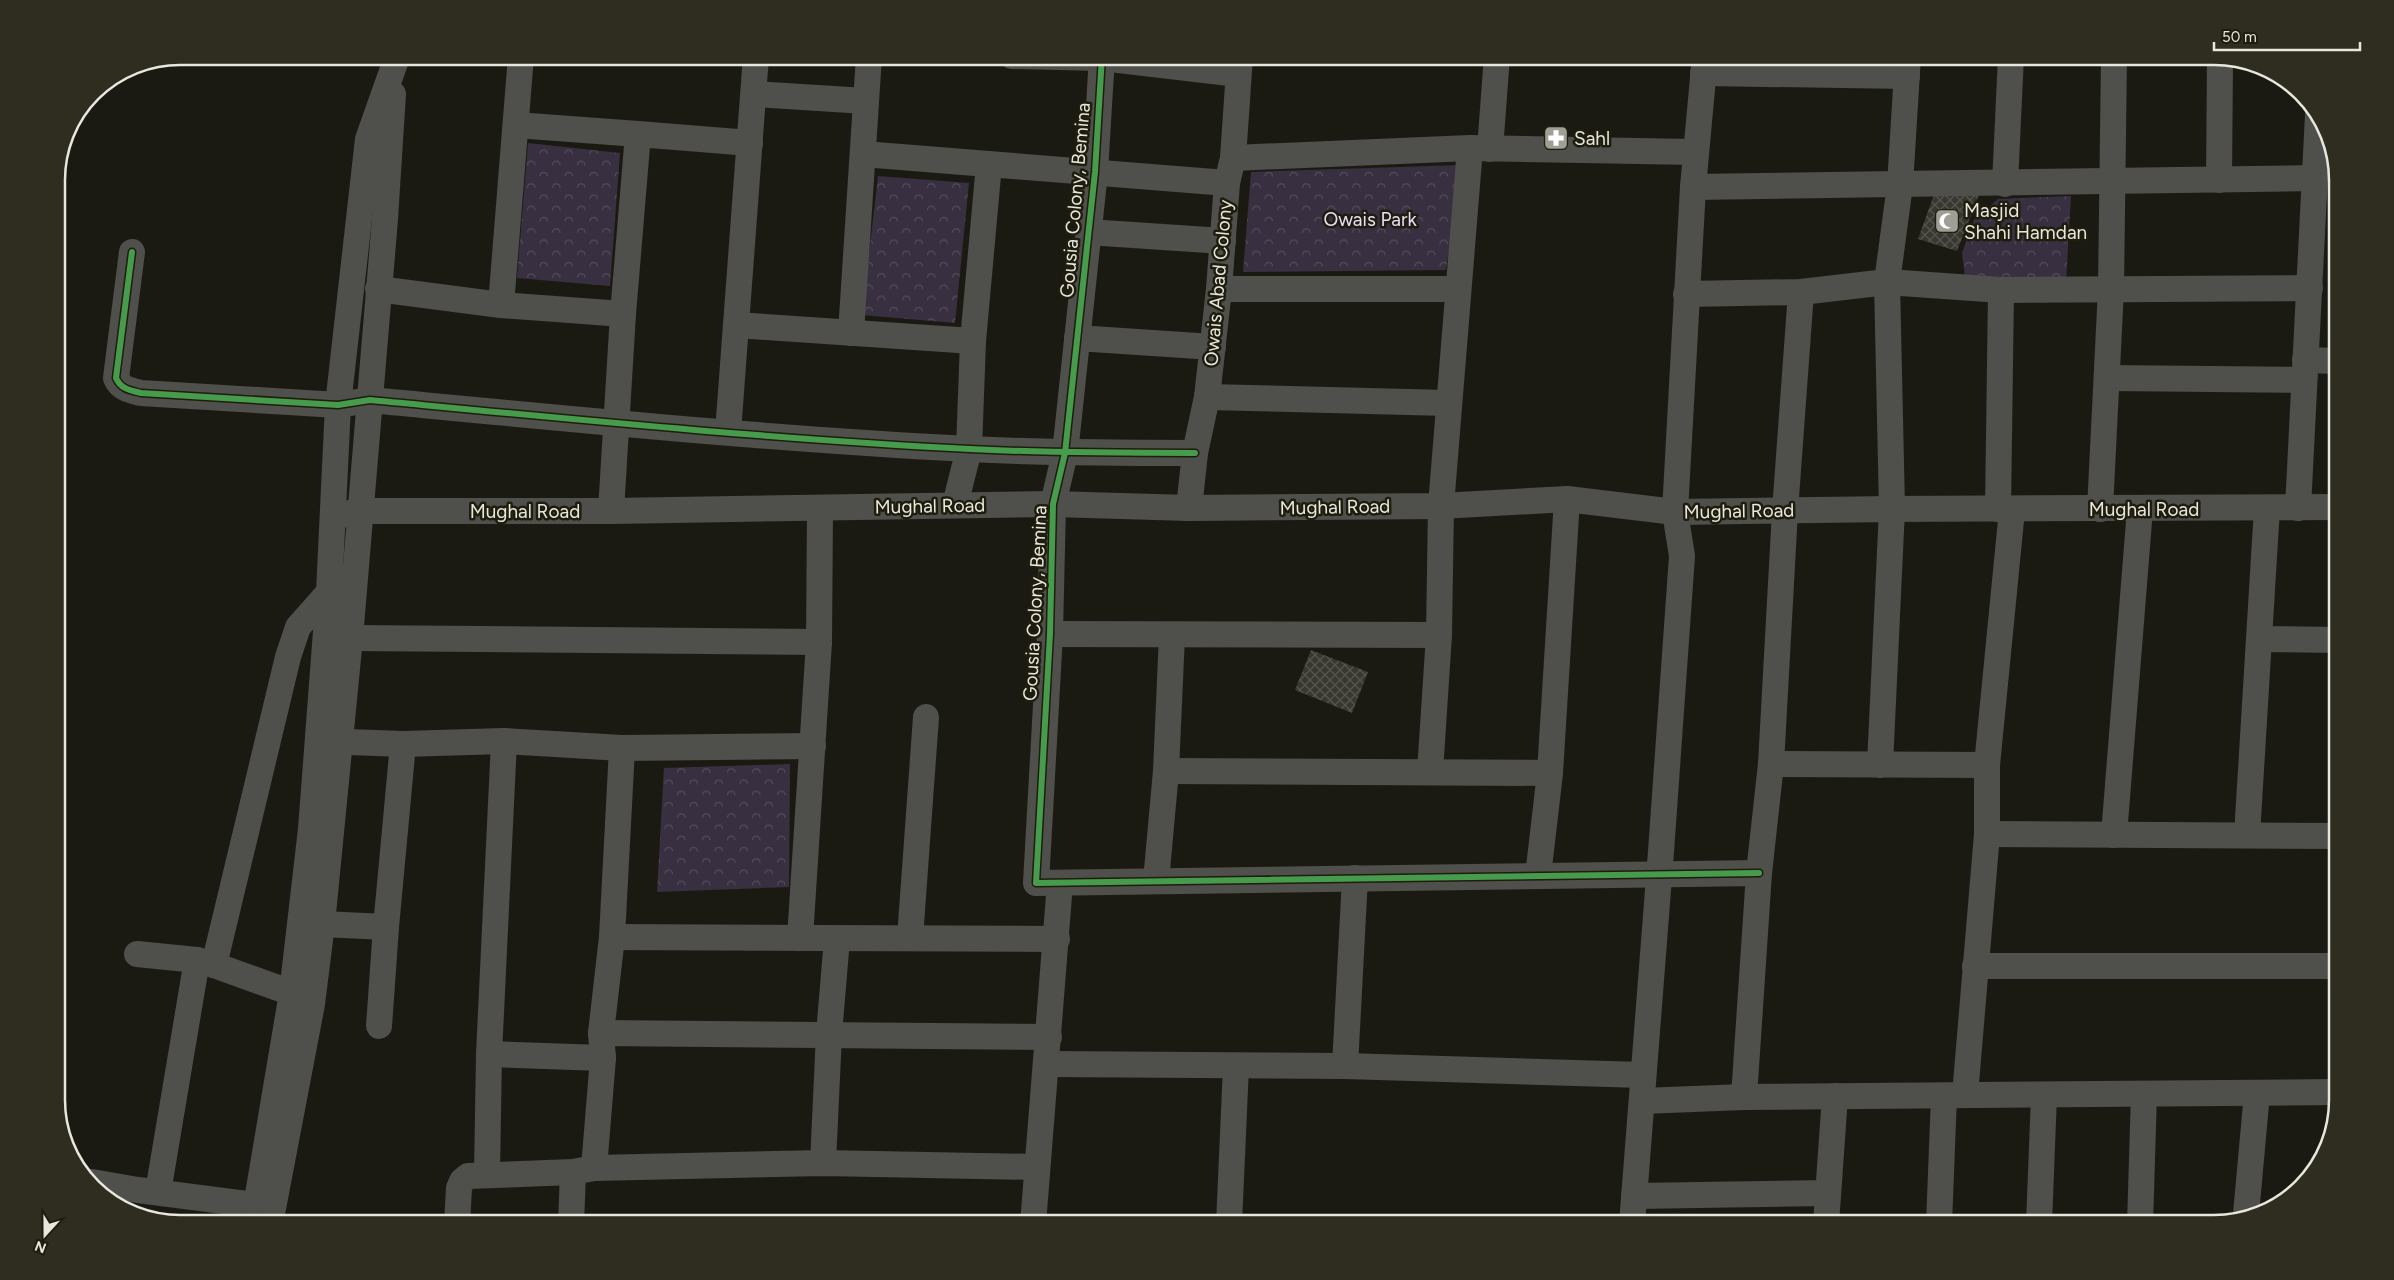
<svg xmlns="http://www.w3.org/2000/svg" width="2394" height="1280" font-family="Figtree,sans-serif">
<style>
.park{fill:url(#park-crowns)}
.building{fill:url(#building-cross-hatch)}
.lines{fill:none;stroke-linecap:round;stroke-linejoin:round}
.minor{stroke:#4f4f4c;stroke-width:26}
.cycleway-casing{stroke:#1f1d0e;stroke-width:9}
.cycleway{stroke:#469c4c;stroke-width:6}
.labels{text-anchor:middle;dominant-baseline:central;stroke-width:5;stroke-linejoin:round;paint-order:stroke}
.poi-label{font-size:19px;fill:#e8e7dd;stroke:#1f1d0e;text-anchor:start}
.street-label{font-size:19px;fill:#e8e7dd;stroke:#1f1d0e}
.park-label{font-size:19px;fill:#eadbf9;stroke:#1f1d0e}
.rim{fill:none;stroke:#e8e7dd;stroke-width:2.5}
</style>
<defs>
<pattern id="park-crowns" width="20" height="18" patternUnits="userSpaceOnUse" patternTransform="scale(1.25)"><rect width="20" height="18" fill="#382f40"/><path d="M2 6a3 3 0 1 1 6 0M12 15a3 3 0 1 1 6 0" fill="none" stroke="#554d5b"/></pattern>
<pattern id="building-cross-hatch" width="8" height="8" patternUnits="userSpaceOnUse" patternTransform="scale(1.25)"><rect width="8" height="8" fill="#383830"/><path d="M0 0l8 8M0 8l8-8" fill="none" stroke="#55554e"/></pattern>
</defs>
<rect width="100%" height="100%" fill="#1b1a12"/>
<g class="park">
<polygon points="528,143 620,153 610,286 517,278"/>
<polygon points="1461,165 1446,270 1243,272 1251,172"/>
<polygon points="878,176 969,183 955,323 862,315"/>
<polygon points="2071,196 2066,283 1966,284 1962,253 1974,220 1998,199"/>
<polygon points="790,764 789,887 657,892 664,768"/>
</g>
<g class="building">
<polygon points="1936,189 1981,190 1957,251 1918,239"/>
<polygon points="1311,650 1368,672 1352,713 1295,690"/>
</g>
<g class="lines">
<g class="minor">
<polyline points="1012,56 1102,58 1238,74"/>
<polyline points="1102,56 1095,172 1065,453 1053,504 1050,634 1036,883 1759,873"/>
<polyline points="1703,73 1907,76"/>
<polyline points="754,94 866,101"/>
<polyline points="516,125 638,134"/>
<polyline points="1490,149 1497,56"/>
<polyline points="863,154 1227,183"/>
<polyline points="1233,158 1470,148 1695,152"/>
<polyline points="2219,180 2220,58"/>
<polyline points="2005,184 2011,56"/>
<polyline points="1693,187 2315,178"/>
<polyline points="1088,232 1223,241"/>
<path d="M 132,252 L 116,378 C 121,389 129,390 141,393 L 338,405 L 370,400 C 570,419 770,439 970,449 C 1045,453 1120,453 1195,453"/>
<polyline points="378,289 501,305 623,314"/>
<polyline points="1219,289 1458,289"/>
<polyline points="1686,294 1801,292 1887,282 2001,290 2310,288"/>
<polyline points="501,305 521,56"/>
<polyline points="736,325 973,341"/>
<polyline points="851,333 869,56"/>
<polyline points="1077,338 1213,347"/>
<polyline points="2305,360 2338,361"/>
<polyline points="2107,378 2304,380"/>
<polyline points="1207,397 1448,403"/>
<polyline points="728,432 756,56"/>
<polyline points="955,505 969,449 973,341 989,164"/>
<polyline points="1189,508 1195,453 1207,397 1219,289 1227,183 1233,158 1240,56"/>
<polyline points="2298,508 2318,115"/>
<polyline points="1998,509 2001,290"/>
<polyline points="2100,509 2111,289 2114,56"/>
<polyline points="611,511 623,314 638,134 750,143"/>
<polyline points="333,517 359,511 611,511 1053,504 1189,508 1441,506 1567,499 1675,512 1892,509 2338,507"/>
<polyline points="1050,634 1439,635"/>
<polyline points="350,638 819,642"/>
<polyline points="2259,639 2338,640"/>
<polyline points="321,741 403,744 504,741 622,748 813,746"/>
<polyline points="1771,764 1987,765"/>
<polyline points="1880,765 1892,509 1887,282 1900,185 1908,56"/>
<polyline points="1166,771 1550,773"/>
<polyline points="1430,772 1439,635 1441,506 1470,148"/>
<polyline points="1987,834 2338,836"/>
<polyline points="2114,835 2140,509"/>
<polyline points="2247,835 2267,508"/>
<polyline points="1538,876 1550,773 1567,499"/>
<polyline points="1156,881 1166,771 1172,635"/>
<polyline points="322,924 386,927"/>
<polyline points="612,937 1057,939"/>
<polyline points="800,938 819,642 820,509"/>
<polyline points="910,938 926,717"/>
<polyline points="137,954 197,960"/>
<polyline points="214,965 292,993 306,1001"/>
<polyline points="1975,966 2338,966"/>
<polyline points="379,1026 386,927 403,744"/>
<polyline points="601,1033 1049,1037"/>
<polyline points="489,1054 603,1058"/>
<polyline points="1047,1064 1345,1066 1643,1075"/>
<polyline points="1345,1066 1355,878"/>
<polyline points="1965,1095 1987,834 1987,765 2012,510"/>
<polyline points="1744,1097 1759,873 1771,764 1785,511 1801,292"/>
<polyline points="1642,1101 1744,1097 2338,1092"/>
<polyline points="823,1163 829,1034 837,939"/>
<polyline points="594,1168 603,1058 601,1033 612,937 622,748"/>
<polyline points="487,1173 489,1054 504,741"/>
<polyline points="92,1182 138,1190 255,1205"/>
<polyline points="158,1192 197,960 214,965 288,657 298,627 329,592"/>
<polyline points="1634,1196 1828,1193"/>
<polyline points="2246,1214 2257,1093"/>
<polyline points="253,1224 292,993 311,829 329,592 338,405 368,139 396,60"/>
<polyline points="270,1224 312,1004 322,924 350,638 385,219 393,94"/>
<polyline points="457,1224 459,1188 462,1181 468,1176 573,1172 594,1168 823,1163 1037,1167"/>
<polyline points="571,1224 573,1172"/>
<polyline points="1033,1224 1060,883"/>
<polyline points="1229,1224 1236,1066"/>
<path d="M 1632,1224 C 1650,1001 1667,779 1682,556 L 1675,512 L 1693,187 L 1705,56"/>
<polyline points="1826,1224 1835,1096"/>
<polyline points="1939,1224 1944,1096"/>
<polyline points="2039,1224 2044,1095"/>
<polyline points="2140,1224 2144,1094"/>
</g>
<defs>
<g id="cycleway">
<polyline points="1102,56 1095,172 1065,453 1053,504 1050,634 1036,883 1759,873"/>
<path d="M 132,252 L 116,378 C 121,389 129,390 141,393 L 338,405 L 370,400 C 570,419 770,439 970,449 C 1045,453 1120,453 1195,453"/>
</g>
</defs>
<use href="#cycleway" class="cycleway-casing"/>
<use href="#cycleway" class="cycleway"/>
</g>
<defs>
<symbol id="pharmacy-square" viewBox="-11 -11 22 22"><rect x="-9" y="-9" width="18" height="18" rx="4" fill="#a09f96" stroke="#1f1d0e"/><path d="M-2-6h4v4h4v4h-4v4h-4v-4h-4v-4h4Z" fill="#fff"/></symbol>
<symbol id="mosque-square" viewBox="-11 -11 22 22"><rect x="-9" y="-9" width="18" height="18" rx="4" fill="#a09f96" stroke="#1f1d0e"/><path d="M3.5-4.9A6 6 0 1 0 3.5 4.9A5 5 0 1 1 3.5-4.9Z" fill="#fff"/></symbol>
</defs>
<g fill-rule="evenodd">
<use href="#pharmacy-square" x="1542" y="124" width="28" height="28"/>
<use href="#mosque-square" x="1933" y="207" width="28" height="28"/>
</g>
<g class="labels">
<g class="poi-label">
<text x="1574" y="138">Sahl</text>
<text x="1964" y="210">Masjid<tspan x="1964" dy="22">Shahi Hamdan</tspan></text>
</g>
<g class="street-label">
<text transform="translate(1075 200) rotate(-85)">Gousia Colony, Bemina</text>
<text transform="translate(1218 283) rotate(-85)">Owais Abad Colony</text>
<text transform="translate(930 506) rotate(-1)">Mughal Road</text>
<text transform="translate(1335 507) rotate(-1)">Mughal Road</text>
<text x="2144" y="509">Mughal Road</text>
<text x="525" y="511">Mughal Road</text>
<text transform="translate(1739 511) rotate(-1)">Mughal Road</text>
<text transform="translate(1035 603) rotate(-87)">Gousia Colony, Bemina</text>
</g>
<g class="park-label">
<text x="1370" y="219">Owais Park</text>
</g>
</g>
<path d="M0 0H2394V1280H0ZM180 65H2214A115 115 0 0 1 2329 180V1100A115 115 0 0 1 2214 1215H180A115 115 0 0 1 65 1100V180A115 115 0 0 1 180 65Z" fill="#2f2d1f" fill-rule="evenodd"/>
<path class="rim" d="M180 65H2214A115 115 0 0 1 2329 180V1100A115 115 0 0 1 2214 1215H180A115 115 0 0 1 65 1100V180A115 115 0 0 1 180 65Z"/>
<g transform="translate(45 1235) rotate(201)" stroke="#1f1d0e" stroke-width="4" paint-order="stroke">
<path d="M0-4L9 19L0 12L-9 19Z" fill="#e8e7dd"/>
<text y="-8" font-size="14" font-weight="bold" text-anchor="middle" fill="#e8e7dd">N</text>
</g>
<path d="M2214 42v8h146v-8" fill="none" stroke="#e8e7dd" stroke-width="2.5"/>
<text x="2222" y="42" font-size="15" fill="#e8e7dd" stroke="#1f1d0e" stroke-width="4" paint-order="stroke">50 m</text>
</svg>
